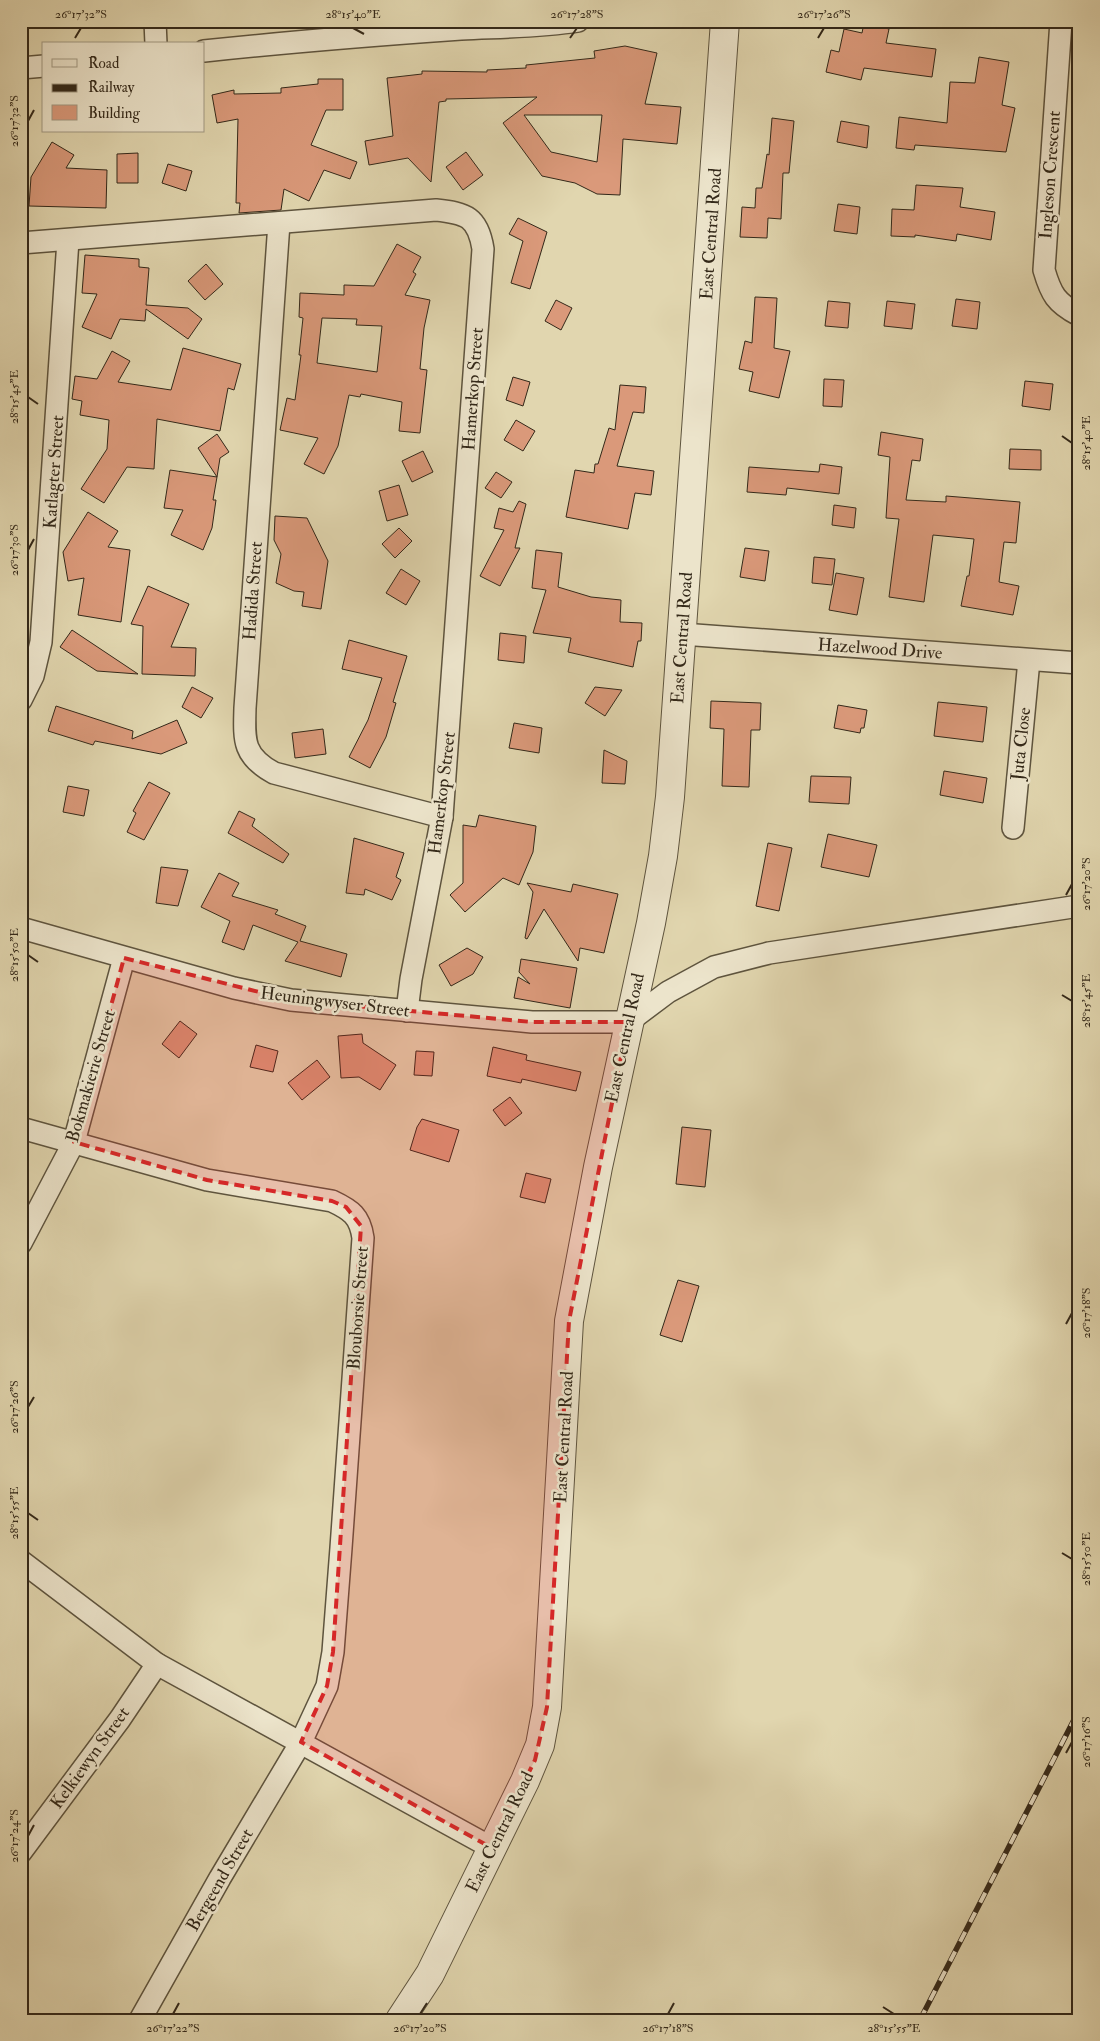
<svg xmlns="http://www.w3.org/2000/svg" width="1100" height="2041" font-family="'IM FELL Double Pica',serif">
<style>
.building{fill:#da997a;stroke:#332819;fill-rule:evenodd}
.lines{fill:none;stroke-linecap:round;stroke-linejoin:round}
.minor-casing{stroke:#5e543e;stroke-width:24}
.tertiary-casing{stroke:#5e543e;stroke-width:30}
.minor{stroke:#ece4cb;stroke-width:21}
.tertiary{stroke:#ece4cb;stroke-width:28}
.rail-casing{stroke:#332819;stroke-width:5.5}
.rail{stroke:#ece4cb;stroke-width:4;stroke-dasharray:11;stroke-linecap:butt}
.marked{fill:#d62828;fill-opacity:0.2;stroke:#d62828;stroke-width:4;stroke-dasharray:10 6;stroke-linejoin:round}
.ticks{fill:none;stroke:#332819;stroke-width:2}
.labels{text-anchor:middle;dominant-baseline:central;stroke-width:5;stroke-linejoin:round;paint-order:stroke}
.street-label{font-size:18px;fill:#332819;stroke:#ece4cb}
.neatline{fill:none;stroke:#332819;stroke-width:2}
.ticks-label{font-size:12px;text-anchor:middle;fill:#332819}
</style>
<rect width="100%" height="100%" fill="#e1d6af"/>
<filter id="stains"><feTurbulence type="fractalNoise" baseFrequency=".004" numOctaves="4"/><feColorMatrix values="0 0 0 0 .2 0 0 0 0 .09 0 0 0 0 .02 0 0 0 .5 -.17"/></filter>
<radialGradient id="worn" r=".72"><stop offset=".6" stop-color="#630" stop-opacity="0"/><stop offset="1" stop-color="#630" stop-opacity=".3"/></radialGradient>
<g class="building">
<polygon points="864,23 889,29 886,43 936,49 932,77 864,68 861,80 826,72 831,50 839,52 844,29 862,33"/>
<path d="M 625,46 L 657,53 L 645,104 L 681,107 L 677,144 L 623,139 L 620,195 L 597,194 L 575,183 L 542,176 L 503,123 L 537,97 L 446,99 L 446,101 L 439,102 L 431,182 L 408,158 L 369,165 L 365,141 L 393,136 L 387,78 L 422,74 L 422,71 L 487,72 L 487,70 L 526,68 L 526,65 L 595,58 L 594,51 ZM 524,115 L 602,115 L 597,162 L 551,152 Z"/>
<polygon points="979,57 1009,62 1002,105 1015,108 1006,152 915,145 914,150 896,148 899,117 947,123 950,82 975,83"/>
<polygon points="318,79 343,79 343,110 326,110 311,145 357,162 350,179 324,170 309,201 284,189 281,210 239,213 240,203 236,203 238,119 217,123 212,95 234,90 234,94 281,93 281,88 318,84"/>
<polygon points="772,118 794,121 789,173 783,173 781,219 768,218 767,238 740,237 742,207 755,208 756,188 762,188 767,154 769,155"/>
<polygon points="841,121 869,126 867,148 837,142"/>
<polygon points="52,142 74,155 66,168 107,170 106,208 29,206 31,177"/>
<polygon points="466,152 483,175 463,190 446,167"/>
<polygon points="138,153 138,183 117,183 117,154"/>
<polygon points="168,164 192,171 186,191 162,183"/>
<polygon points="916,185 963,188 960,207 995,212 991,240 957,234 956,241 915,235 915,237 891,236 892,209 914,210"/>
<polygon points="838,204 860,207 857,234 834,231"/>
<polygon points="518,218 547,232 530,289 511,283 523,241 509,234"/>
<path d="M 397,244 L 421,257 L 413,272 L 416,274 L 405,295 L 430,300 L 424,328 L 420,369 L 427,370 L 420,433 L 399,431 L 402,402 L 361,394 L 360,397 L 349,395 L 338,446 L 324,474 L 304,464 L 318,438 L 280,430 L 287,398 L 295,400 L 301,355 L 299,355 L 303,318 L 299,317 L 300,293 L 344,295 L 344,285 L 374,286 ZM 322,318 L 357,319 L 356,325 L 382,326 L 377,372 L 317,363 Z"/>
<polygon points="85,255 139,259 139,267 149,268 146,305 188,308 202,319 188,339 146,309 145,321 120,319 111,339 82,327 97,294 82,293"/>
<polygon points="206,264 223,284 205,300 188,281"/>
<polygon points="755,297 777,298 774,348 790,351 779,398 749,391 753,372 739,369 745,341 752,343"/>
<polygon points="956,299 980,302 977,329 952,326"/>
<polygon points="556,300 572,308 561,330 545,321"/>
<polygon points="828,301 850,303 848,328 825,326"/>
<polygon points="887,301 915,304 912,329 884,326"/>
<polygon points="183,348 241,364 234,390 228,388 220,431 157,419 154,469 127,467 104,503 81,489 107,449 109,420 80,415 82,401 72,399 75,376 97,379 112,351 130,361 118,382 171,390"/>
<polygon points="513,377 530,382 523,406 506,400"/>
<polygon points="824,379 844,380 842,407 823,406"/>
<polygon points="1025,381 1053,384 1050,410 1022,406"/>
<polygon points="620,385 646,387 644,413 633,412 617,466 654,471 651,495 635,493 628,529 566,517 575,470 594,473 595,464 598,464 609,428 615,430"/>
<polygon points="516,420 535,431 523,451 504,440"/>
<polygon points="881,432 923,439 920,461 912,460 906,500 946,502 946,496 1020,502 1016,543 1004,542 999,582 1019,586 1013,615 961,606 967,576 969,576 974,539 933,535 924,602 889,597 899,519 886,518 890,457 878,455"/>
<polygon points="217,434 229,452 220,458 217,477 198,448"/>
<polygon points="1010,449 1041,450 1041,470 1009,469"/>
<polygon points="423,451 433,472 412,482 402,461"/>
<polygon points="820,464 842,467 839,494 787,488 786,495 747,492 749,467 819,472"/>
<polygon points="170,470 217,477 213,500 216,500 212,528 203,550 171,535 183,510 164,508"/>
<polygon points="496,472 512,482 501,498 485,488"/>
<polygon points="399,485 408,515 387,521 379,491"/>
<polygon points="519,501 526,504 515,548 520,548 500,586 480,576 504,530 494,528 499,508 513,512"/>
<polygon points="834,505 856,508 854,528 832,525"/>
<polygon points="88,512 118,531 108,547 130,550 121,622 78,615 84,578 68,581 63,552"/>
<polygon points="275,516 307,518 328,561 321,609 302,606 304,592 294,591 276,583 281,554 274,540"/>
<polygon points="399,528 412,541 395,558 382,544"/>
<polygon points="745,548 769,551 765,581 740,577"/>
<polygon points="536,550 562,553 558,587 591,597 621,600 620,622 642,623 641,641 638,641 633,667 568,652 571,638 533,633 546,590 532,588"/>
<polygon points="814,557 835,559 832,585 812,583"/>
<polygon points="401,569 420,581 406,605 386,593"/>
<polygon points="836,573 864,578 857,615 829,610"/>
<polygon points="148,586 189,604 171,647 196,648 195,676 142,674 143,626 131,624"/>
<polygon points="72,630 138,674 97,671 60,647"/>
<polygon points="500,633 526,636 524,663 498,660"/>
<polygon points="349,640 407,656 393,702 396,703 386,737 370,768 349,757 368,720 382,678 342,669"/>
<polygon points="192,687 213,698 201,718 182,707"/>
<polygon points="595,687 622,690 605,716 585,703"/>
<polygon points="711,701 761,703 760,730 751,730 749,787 722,786 724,729 710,728"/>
<polygon points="938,702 987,707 983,742 934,736"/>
<polygon points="838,705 867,710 864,728 861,728 860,733 834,728"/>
<polygon points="56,706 133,731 132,739 177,720 187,743 161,754 95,741 93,745 48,731"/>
<polygon points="514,723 542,728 539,753 509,748"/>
<polygon points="323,729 326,754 295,758 292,733"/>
<polygon points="604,750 627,761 625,784 602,783"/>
<polygon points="944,771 987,778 983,803 940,795"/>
<polygon points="811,776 851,777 849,804 809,802"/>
<polygon points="149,782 170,793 144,840 127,832 136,813 133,811"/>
<polygon points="68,786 89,790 84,816 63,812"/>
<polygon points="239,811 255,819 252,826 289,854 283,863 228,833"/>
<polygon points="479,815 536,826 533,852 519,885 503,878 465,912 450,895 463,883 463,825 476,827"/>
<polygon points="828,834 877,845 869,877 821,867"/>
<polygon points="354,838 404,853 396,877 401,880 392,900 365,889 364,895 346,893"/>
<polygon points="768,843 792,848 779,911 756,906"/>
<polygon points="161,867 188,870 178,906 156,903"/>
<polygon points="219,873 239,883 232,896 278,910 275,914 306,926 300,941 347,954 341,977 285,961 298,942 253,925 244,950 222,942 230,921 201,907"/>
<polygon points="527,883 571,892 573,884 618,894 604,953 580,948 578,961 544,909 527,939 525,938 533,892"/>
<polygon points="467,948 483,957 473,974 451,986 439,965"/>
<polygon points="521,959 577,968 570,1008 514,998 518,977 530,984 519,972"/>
<polygon points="180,1021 197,1034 179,1058 162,1044"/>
<polygon points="362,1034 363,1043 396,1065 380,1090 359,1077 341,1078 338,1036"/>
<polygon points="256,1045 278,1051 273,1072 250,1067"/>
<polygon points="493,1047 527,1055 526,1060 581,1072 576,1091 522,1079 521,1083 487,1076"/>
<polygon points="416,1051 434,1052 432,1076 414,1075"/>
<polygon points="317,1060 330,1077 302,1100 288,1083"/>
<polygon points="510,1097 522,1113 505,1126 493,1110"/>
<polygon points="422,1119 459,1130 449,1162 410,1150 417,1127"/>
<polygon points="682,1127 711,1130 705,1187 676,1184"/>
<polygon points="526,1173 551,1179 545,1203 520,1197"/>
<polygon points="678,1280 699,1286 682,1342 660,1335"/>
</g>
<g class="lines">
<defs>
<g id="minor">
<polyline points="155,21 156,44"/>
<path d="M 1061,21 L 1044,270 C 1051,294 1056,303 1079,315"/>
<path d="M 204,51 C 289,42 375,35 461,29 C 500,27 539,27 578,21"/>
<polyline points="21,68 44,66"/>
<path d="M 279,223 L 245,708 C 244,741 243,756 274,773 L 442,817"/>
<path d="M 21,243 L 436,210 C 466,213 478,217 483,249 L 442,817 L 411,979 L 407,1011"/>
<polyline points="682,634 1079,663"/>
<polyline points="21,700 33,676 41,642 68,240"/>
<polyline points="1013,828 1029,660"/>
<polyline points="21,928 234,988 291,1000 532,1022 628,1022 668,992 714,967 769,953 1079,906"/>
<path d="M 21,1128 L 207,1180 L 332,1201 C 351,1210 360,1216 363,1238 L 341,1548 L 333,1652 L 327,1686 L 301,1742 L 220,1878 L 140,2020"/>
<polyline points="21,1243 74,1142 124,958"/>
<polyline points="21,1561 157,1664 492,1848"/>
<polyline points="21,1852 120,1719 157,1664"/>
</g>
<polyline id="tertiary" points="400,2020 430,1974 525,1781 540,1745 547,1707 569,1321 598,1167 651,923 663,856 670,797 725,21"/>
</defs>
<use href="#minor" class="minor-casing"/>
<use href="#tertiary" class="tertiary-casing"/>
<use href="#minor" class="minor"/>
<use href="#tertiary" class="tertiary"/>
<defs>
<polyline id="rail" points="920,2020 1079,1710"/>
</defs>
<use href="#rail" class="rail-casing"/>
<use href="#rail" class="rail"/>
</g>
<path class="marked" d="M 124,958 L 291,1000 L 532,1022 L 628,1022 L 569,1321 L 547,1707 L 535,1760 L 492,1848 L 301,1742 L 327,1686 L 333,1652 L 361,1226 L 346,1207 L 332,1201 L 207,1180 L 74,1142 Z"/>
<path class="ticks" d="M 353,28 L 364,34M 75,38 L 81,28M 570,38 L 577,28M 818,38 L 824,28M 28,121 L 34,110M 28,397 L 38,404M 1062,436 L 1072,443M 28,550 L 34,539M 1066,895 L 1072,884M 28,955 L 38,962M 1062,995 L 1072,1001M 1066,1324 L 1072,1313M 28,1407 L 34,1397M 28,1513 L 38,1520M 1062,1553 L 1072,1559M 1066,1753 L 1072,1742M 28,1836 L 34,1825M 883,2007 L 894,2014M 173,2014 L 179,2003M 420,2014 L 427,2003M 668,2014 L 674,2003"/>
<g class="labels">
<g class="street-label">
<text transform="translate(1050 175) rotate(-86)">Ingleson Crescent</text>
<text transform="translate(711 234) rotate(-86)">East Central Road</text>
<text transform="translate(473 389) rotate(-86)">Hamerkop Street</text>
<text transform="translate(54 472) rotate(-86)">Katlagter Street</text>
<text transform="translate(253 591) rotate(-86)">Hadida Street</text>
<text transform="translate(682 638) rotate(-86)">East Central Road</text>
<text transform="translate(880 649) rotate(4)">Hazelwood Drive</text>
<text transform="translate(1021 744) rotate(-84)">Juta Close</text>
<text transform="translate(442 793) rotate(-83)">Hamerkop Street</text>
<text transform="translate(335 1002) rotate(7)">Heuningwyser Street</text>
<text transform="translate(625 1038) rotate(-78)">East Central Road</text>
<text transform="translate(91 1076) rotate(-74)">Bokmakierie Street</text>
<text transform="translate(358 1308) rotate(-86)">Blouborsie Street</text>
<text transform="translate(564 1437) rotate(-87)">East Central Road</text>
<text transform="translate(90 1758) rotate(-54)">Kelkiewyn Street</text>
<text transform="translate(500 1832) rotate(-64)">East Central Road</text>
<text transform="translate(220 1880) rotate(-60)">Bergeend Street</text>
</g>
</g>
<rect width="1100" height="2041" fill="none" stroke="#e1d6af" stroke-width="55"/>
<rect x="42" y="42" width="162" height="90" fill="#ece4cb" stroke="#a29984"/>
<rect x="52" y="59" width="25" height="8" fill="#ece4cb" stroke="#a29984"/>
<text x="88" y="68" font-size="15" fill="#332819">Road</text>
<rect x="52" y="84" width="25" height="8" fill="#332819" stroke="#a29984"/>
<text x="88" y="92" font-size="15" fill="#332819">Railway</text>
<rect x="52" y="105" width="25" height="15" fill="#da997a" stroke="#a29984"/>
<text x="88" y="118" font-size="15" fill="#332819">Building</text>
<rect x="28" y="28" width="1044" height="1986" class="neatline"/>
<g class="ticks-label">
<text x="81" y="18">26°17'32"S</text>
<text x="353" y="18">28°15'40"E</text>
<text x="577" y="18">26°17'28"S</text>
<text x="824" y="18">26°17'26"S</text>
<text transform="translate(14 121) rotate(-90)" y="4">26°17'32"S</text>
<text transform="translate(14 397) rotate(-90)" y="4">28°15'45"E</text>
<text transform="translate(1086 443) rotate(-90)" y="4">28°15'40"E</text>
<text transform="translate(14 550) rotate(-90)" y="4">26°17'30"S</text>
<text transform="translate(1086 884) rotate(-90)" y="4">26°17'20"S</text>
<text transform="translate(14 955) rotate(-90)" y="4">28°15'50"E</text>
<text transform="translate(1086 1001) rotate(-90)" y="4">28°15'45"E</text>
<text transform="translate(1086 1313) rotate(-90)" y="4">26°17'18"S</text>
<text transform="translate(14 1407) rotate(-90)" y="4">26°17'26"S</text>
<text transform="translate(14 1513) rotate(-90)" y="4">28°15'55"E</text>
<text transform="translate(1086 1559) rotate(-90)" y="4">28°15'50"E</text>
<text transform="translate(1086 1742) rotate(-90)" y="4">26°17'16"S</text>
<text transform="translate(14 1836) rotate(-90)" y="4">26°17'24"S</text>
<text x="173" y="2032">26°17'22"S</text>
<text x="420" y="2032">26°17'20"S</text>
<text x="668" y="2032">26°17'18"S</text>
<text x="894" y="2032">28°15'55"E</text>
</g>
<rect width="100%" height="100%" filter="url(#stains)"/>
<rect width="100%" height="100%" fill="url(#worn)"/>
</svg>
